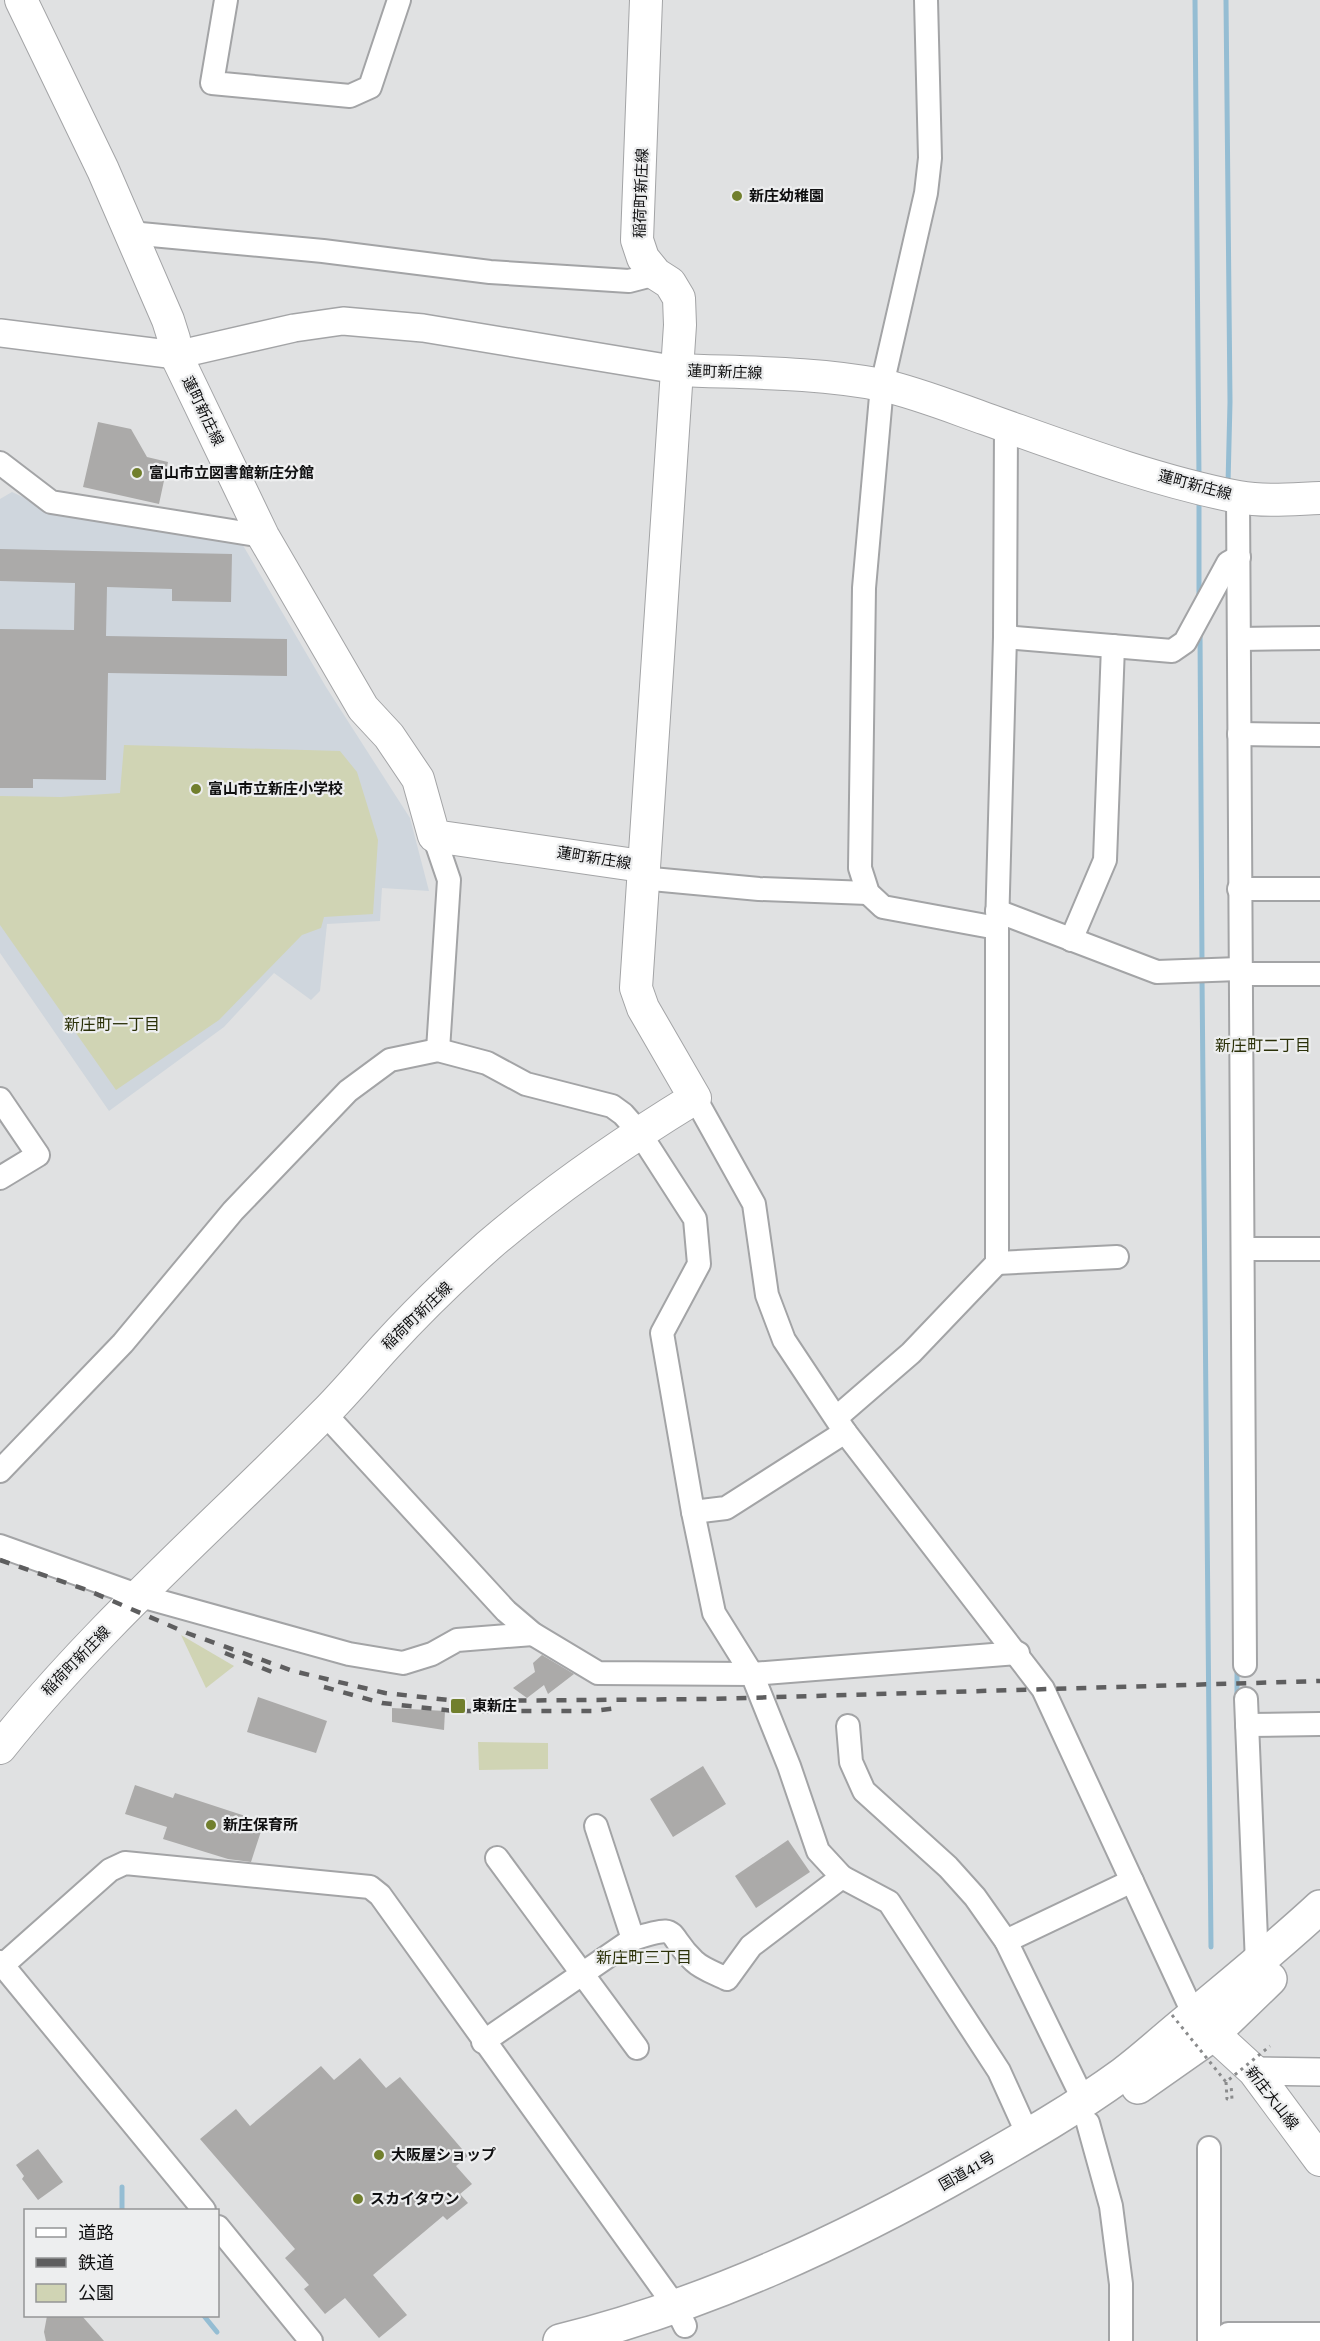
<svg xmlns="http://www.w3.org/2000/svg" width="1320" height="2341" font-family="'Roboto Serif','Noto Sans JP',serif">
<style>
.built{fill:#cfd6dd}
.green{fill:#d0d4b4}
.lines{fill:none;stroke-linecap:round;stroke-linejoin:round}
.stream{stroke:#95bdd3;stroke-width:5}
.building{fill:#abaaa9}
.minor-casing{stroke:#a3a4a6;stroke-width:26}
.tertiary-casing{stroke:#a3a4a6;stroke-width:30}
.secondary-casing{stroke:#a3a4a6;stroke-width:34}
.trunk-casing{stroke:#a3a4a6;stroke-width:36}
.path{stroke:#8a8b8c;stroke-width:3;stroke-dasharray:3 4.5;stroke-linecap:butt}
.minor{stroke:#fff;stroke-width:22}
.tertiary{stroke:#fff;stroke-width:27}
.secondary{stroke:#fff;stroke-width:32}
.trunk{stroke:#fff;stroke-width:33}
.rail{stroke:#5e5e5f;stroke-width:4.5;stroke-dasharray:10 10;stroke-linecap:butt}
.path-bridge{stroke:#8a8b8c;stroke-width:3;stroke-dasharray:3 4.5;stroke-linecap:butt}
.poi-dot{fill:#717f2d;stroke:#edeeef;stroke-width:2}
.labels{text-anchor:middle;dominant-baseline:central;stroke-width:4.5;stroke-linejoin:round;paint-order:stroke}
.street-label{font-size:15px;fill:#0f0f10;stroke:#edeeef}
.poi-label{font-size:15px;font-weight:bold;fill:#0f0f10;stroke:#edeeef;text-anchor:start}
.neighbourhood-label{font-size:16px;fill:#2b3109;stroke:#edeeef}
</style>
<rect width="100%" height="100%" fill="#e0e1e2"/>
<polygon class="built" points="12,492 57,513 241,542 326,687 410,818 429,891 382,888 380,921 327,924 320,991 311,1000 274,973 224,1027 109,1111 0,953 0,499"/>
<g class="green">
<polygon points="124,745 340,751 357,772 378,840 373,914 324,917 321,928 302,935 219,1020 116,1090 0,925 0,796 61,797 120,793"/>
<polygon points="181,1635 234,1666 206,1688"/>
<polygon points="478,1742 548,1743 548,1769 479,1770"/>
</g>
<g class="lines">
<g class="stream">
<polyline points="1195,0 1199,478"/>
<polyline points="1226,0 1230,402 1228,484"/>
<polyline points="1199,500 1199,598"/>
<polyline points="1200,632 1202,964"/>
<polyline points="1202,977 1211,1947"/>
<polyline points="1237,1666 1237,1699"/>
<polyline points="122,2210 122,2187"/>
<polyline points="204,2316 217,2332"/>
</g>
</g>
<g class="building">
<polygon points="98,422 131,429 147,457 168,462 159,504 83,487"/>
<polygon points="0,549 232,554 231,602 172,601 172,589 107,587 106,636 287,639 287,676 108,673 106,780 33,779 33,788 0,788 0,629 74,630 75,583 0,581"/>
<polygon points="542,1655 574,1674 548,1694 544,1685 527,1698 513,1688 535,1672 533,1663"/>
<polygon points="258,1697 327,1721 316,1753 247,1732"/>
<polygon points="392,1708 445,1711 444,1730 392,1722"/>
<polygon points="703,1766 726,1804 673,1837 650,1799"/>
<polygon points="135,1785 173,1798 175,1793 264,1822 251,1862 228,1859 163,1839 167,1827 125,1814"/>
<polygon points="788,1840 810,1872 756,1908 735,1876"/>
<polygon points="360,2058 386,2088 400,2077 468,2156 456,2166 472,2184 460,2194 468,2203 447,2220 443,2216 373,2275 407,2315 379,2338 345,2298 325,2314 304,2289 309,2285 285,2258 295,2249 200,2139 236,2109 250,2126 321,2066 334,2080"/>
<polygon points="38,2149 63,2182 38,2200 22,2179 24,2176 16,2165"/>
<polygon points="47,2316 82,2316 104,2341 46,2341 44,2332"/>
</g>
<g class="lines">
<defs>
<g id="minor">
<polyline points="226,0 212,83 350,96 370,87 399,0"/>
<polyline points="926,0 930,158 926,193 882,385 864,588 860,868 868,893 883,907 997,928"/>
<polyline points="130,233 323,251 490,272 629,281 656,274"/>
<polyline points="0,463 51,502 263,536"/>
<polyline points="1238,497 1245,1665"/>
<polyline points="1005,637 1172,651 1185,642 1228,563 1239,557"/>
<polyline points="1239,639 1320,638"/>
<polyline points="1239,734 1320,735"/>
<polyline points="434,836 449,880 438,1050"/>
<polyline points="641,878 759,889 868,893"/>
<polyline points="1239,889 1320,889"/>
<polyline points="997,911 1157,972 1239,969"/>
<polyline points="1071,940 1105,860 1113,646"/>
<polyline points="1239,974 1320,974"/>
<polyline points="695,1098 754,1204 767,1295 784,1340 845,1432 1043,1689 1194,2015"/>
<polyline points="0,1099 38,1155 0,1178"/>
<polyline points="1243,1249 1320,1249"/>
<polyline points="997,1263 1117,1257"/>
<polyline points="325,1414 506,1611 533,1634 598,1673 752,1674 1018,1653"/>
<polyline points="837,1417 911,1353 997,1263 997,928 1005,637 1006,426"/>
<polyline points="0,1471 123,1343 233,1211 348,1091 390,1060 438,1050 487,1063 526,1084 612,1106 623,1114 639,1132 695,1219 699,1264 662,1333 693,1512 714,1613 752,1674 789,1766 818,1851 842,1877 889,1902 999,2071 1028,2135"/>
<polyline points="693,1512 726,1508 845,1432"/>
<polyline points="0,1546 137,1595 349,1654 403,1663 432,1654 457,1640 533,1634"/>
<polyline points="1246,1699 1257,1963"/>
<polyline points="1247,1725 1320,1724"/>
<polyline points="848,1726 851,1762 864,1791 948,1867 975,1897 1006,1941 1132,1881"/>
<polyline points="596,1826 633,1939"/>
<polyline points="497,1858 637,2048"/>
<polyline points="1006,1941 1084,2101"/>
<polyline points="0,1962 204,2210"/>
<polyline points="3,1965 110,1870 125,1863 370,1887 380,1895 675,2306 685,2326"/>
<path d="M 483,2042 L 633,1939 C 683,1923 664,1933 694,1961 C 702,1969 717,1974 727,1979 L 751,1946 L 842,1877"/>
<polyline points="1088,2123 1111,2206 1121,2284 1121,2341"/>
<polyline points="1209,2148 1209,2341"/>
<polyline points="218,2227 311,2341"/>
<polyline points="1227,2341 1228,2334 1320,2334"/>
</g>
<g id="tertiary">
<polyline points="0,333 176,355 294,328 343,321 423,328 678,370"/>
<polyline points="1254,2071 1320,2072"/>
</g>
<g id="secondary">
<polyline points="21,0 103,170 168,320 174,339 176,355 263,536 363,708 389,736 418,779 434,836 642,866"/>
<path d="M 678,370 C 746,373 815,372 882,385 C 917,393 952,407 986,419 C 1068,448 1152,480 1238,497 C 1265,502 1293,499 1320,498"/>
<path d="M 0,1748 C 97,1626 215,1525 324,1414 C 345,1393 365,1369 385,1347 C 417,1312 453,1277 488,1246 C 552,1191 623,1142 695,1098 L 643,1008 L 636,988 L 680,325 L 679,298 L 670,283 L 656,274 L 643,258 L 637,240 L 646,0"/>
<polyline points="1194,2016 1254,2071 1320,2160"/>
</g>
<g id="trunk">
<polyline points="1138,2087 1212,2035 1270,1979"/>
<path d="M 560,2341 C 706,2305 843,2241 973,2167 C 1024,2138 1075,2109 1123,2074 C 1147,2056 1169,2035 1193,2016 C 1236,1980 1279,1945 1320,1907"/>
</g>
</defs>
<use href="#minor" class="minor-casing"/>
<use href="#tertiary" class="tertiary-casing"/>
<use href="#secondary" class="secondary-casing"/>
<use href="#trunk" class="trunk-casing"/>
<polyline class="path" points="1226,2082 1227,2099 1232,2099 1231,2084"/>
<use href="#minor" class="minor"/>
<use href="#tertiary" class="tertiary"/>
<use href="#secondary" class="secondary"/>
<use href="#trunk" class="trunk"/>
<g class="rail">
<polyline points="0,1560 87,1590 187,1633 293,1671 385,1693 458,1701 711,1699 1320,1681"/>
<polyline points="225,1653 272,1672"/>
<polyline points="324,1687 382,1703 454,1711 594,1711 618,1708"/>
</g>
<polyline class="path-bridge" points="1172,2015 1226,2082 1270,2046"/>
</g>
<g class="poi-dot">
<circle cx="737" cy="196" r="6"/>
<circle cx="137" cy="473" r="6"/>
<circle cx="196" cy="789" r="6"/>
<rect x="450" y="1698" width="16" height="16" rx="3"/>
<circle cx="211" cy="1825" r="6"/>
<circle cx="379" cy="2155" r="6"/>
<circle cx="358" cy="2199" r="6"/>
</g>
<g class="labels">
<g class="street-label">
<text transform="translate(641 193) rotate(-88)">稲荷町新庄線</text>
<text transform="translate(725 372) rotate(2)">蓮町新庄線</text>
<text transform="translate(203 411) rotate(64)">蓮町新庄線</text>
<text transform="translate(1195 485) rotate(15)">蓮町新庄線</text>
<text transform="translate(594 858) rotate(9)">蓮町新庄線</text>
<text transform="translate(417 1316) rotate(-44)">稲荷町新庄線</text>
<text transform="translate(76 1661) rotate(-46)">稲荷町新庄線</text>
<text transform="translate(1272 2098) rotate(52)">新庄大山線</text>
<text transform="translate(967 2171) rotate(-30)">国道41号</text>
</g>
<g class="poi-label">
<text x="749" y="196">新庄幼稚園</text>
<text x="149" y="473">富山市立図書館新庄分館</text>
<text x="208" y="789">富山市立新庄小学校</text>
<text x="472" y="1706">東新庄</text>
<text x="223" y="1825">新庄保育所</text>
<text x="391" y="2155">大阪屋ショップ</text>
<text x="370" y="2199">スカイタウン</text>
</g>
<g class="neighbourhood-label">
<text x="112" y="1024">新庄町一丁目</text>
<text x="1263" y="1045">新庄町二丁目</text>
<text x="644" y="1957">新庄町三丁目</text>
</g>
</g>
<rect x="24" y="2209" width="195" height="108" fill="#edeeef" stroke="#949596" stroke-width="1.5"/>
<rect x="36" y="2228" width="30" height="9" fill="#ffffff" stroke="#949596" stroke-width="1.5"/>
<text x="78" y="2239" font-size="18" fill="#0f0f10">道路</text>
<rect x="36" y="2258" width="30" height="9" fill="#5e5e5f" stroke="#949596" stroke-width="1.5"/>
<text x="78" y="2269" font-size="18" fill="#0f0f10">鉄道</text>
<rect x="36" y="2284" width="30" height="18" fill="#d0d4b4" stroke="#949596" stroke-width="1.5"/>
<text x="78" y="2299" font-size="18" fill="#0f0f10">公園</text>
</svg>
